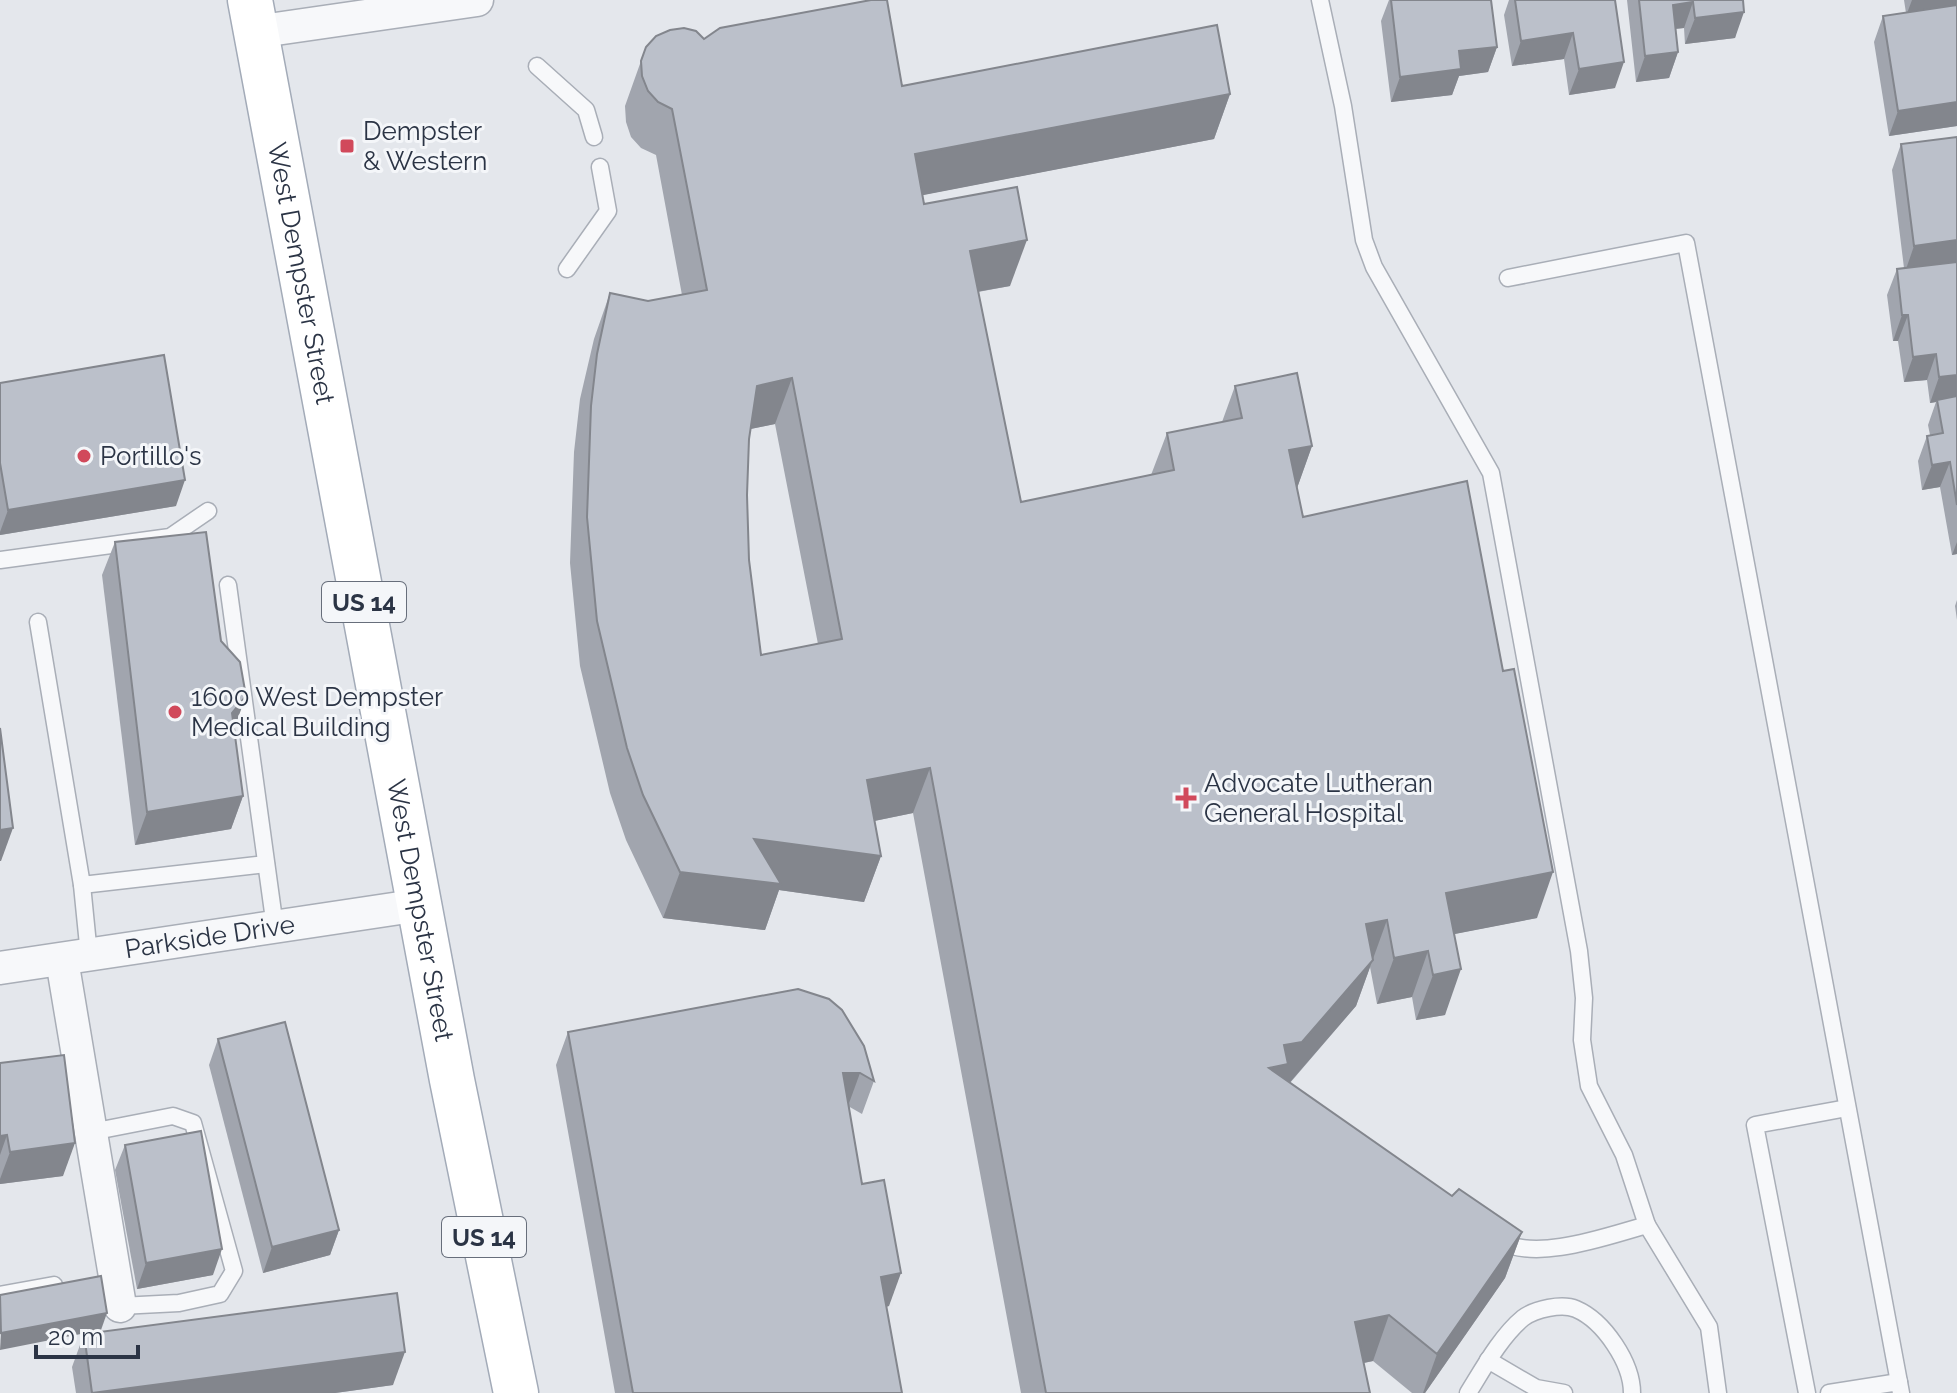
<svg xmlns="http://www.w3.org/2000/svg" width="1957" height="1393" font-family="Raleway,sans-serif">
<style>
.lines{fill:none;stroke-linecap:round;stroke-linejoin:round}
.lane-casing{stroke:#a9aeb7;stroke-width:19}
.street-casing{stroke:#a9aeb7;stroke-width:35}
.primary-casing{stroke:#a3abb8;stroke-width:47}
.lane{stroke:#f7f8fa;stroke-width:16}
.street{stroke:#f7f8fa;stroke-width:32}
.primary{stroke:#fff;stroke-width:44}
.wall{fill:#a1a5ae;fill-rule:evenodd}
.shaded-wall{fill:#83868d}
.building{fill:#bbc0ca;stroke:#83868d;stroke-width:2;fill-rule:evenodd}
.poi-dot{fill:#d1495b;stroke:#f4f6f9;stroke-width:3}
.labels{text-anchor:middle;dominant-baseline:central;stroke-width:6;stroke-linejoin:round;paint-order:stroke}
.shield{fill:#f4f6f9;stroke:#676e7b;stroke-width:2}
.shield-label{font-size:24px;font-weight:bold;fill:#2b3445}
.poi-label{font-size:26px;fill:#2b3445;stroke:#f4f6f9;text-anchor:start}
.street-label{font-size:26px;fill:#2b3445;stroke:#f4f6f9}
</style>
<rect width="100%" height="100%" fill="#e4e7ec"/>
<g class="lines">
<defs>
<g id="lane">
<path d="M 1320,0 L 1343,106 L 1364,240 L 1374,267 L 1491,473 L 1579,951 L 1584,998 L 1582,1040 L 1589,1086 L 1624,1155 L 1647,1225 C 1607,1236 1537,1262 1500,1241"/>
<polyline points="537,66 586,110 594,137"/>
<polyline points="567,269 608,211 600,167"/>
<polyline points="1508,278 1686,243 1901,1393"/>
<polyline points="0,560 170,537 208,511"/>
<polyline points="228,585 275,927"/>
<polyline points="38,622 82,885 266,864"/>
<polyline points="82,885 89,955"/>
<polyline points="91,1132 173,1116 193,1123 234,1271 220,1294 179,1303 120,1306"/>
<polyline points="1647,1225 1709,1327 1718,1393"/>
<polyline points="0,1295 54,1285"/>
<polyline points="1488,1360 1536,1388 1564,1393"/>
<path d="M 1468,1393 C 1483,1369 1501,1336 1523,1318 C 1535,1309 1562,1303 1576,1309 C 1604,1321 1632,1363 1632,1393"/>
<polyline points="1807,1393 1755,1125 1847,1108"/>
<polyline points="1829,1393 1899,1382"/>
</g>
<g id="street">
<polyline points="255,32 477,0"/>
<polyline points="62,960 120,1306"/>
<path id="s1" d="M 0,968 L 420,905"/>
</g>
<g id="primary">
<path id="s2" d="M 250,0 L 452,1080 L 516,1393"/>
</g>
</defs>
<use href="#lane" class="lane-casing"/>
<use href="#street" class="street-casing"/>
<use href="#primary" class="primary-casing"/>
<use href="#lane" class="lane"/>
<use href="#street" class="street"/>
<use href="#primary" class="primary"/>
</g>
<g class="wall">
<polygon points="1389,0 1491,0 1497,47 1488,72 1459,76 1452,95 1391,102 1381,21"/>
<polygon points="1509,0 1615,0 1615,88 1569,95 1564,59 1512,66 1504,15"/>
<polygon points="1627,0 1743,0 1735,38 1685,44 1684,28 1675,29 1678,52 1669,78 1636,82"/>
<polygon points="1904,0 1957,0 1957,126 1889,136 1874,42 1883,16 1906,13"/>
<path d="M 704,39 L 902,86 L 1230,94 L 1214,139 L 922,195 L 924,204 L 1010,286 L 978,292 L 1021,502 L 1151,475 L 1167,433 L 1222,422 L 1235,386 L 1312,446 L 1297,488 L 1303,517 L 1537,918 L 1454,934 L 1445,1015 L 1416,1020 L 1412,997 L 1377,1004 L 1370,967 L 1356,1006 L 1290,1083 L 1452,1196 L 1522,1232 L 1505,1278 L 1425,1393 L 1412,1393 L 1373,1361 L 1364,1363 L 1370,1393 L 1021,1393 L 913,813 L 874,821 L 881,856 L 864,902 L 779,890 L 765,930 L 663,918 L 626,840 L 610,793 L 580,666 L 570,563 L 574,452 L 580,399 L 594,339 L 610,293 L 648,301 L 682,295 L 656,155 L 641,148 L 631,137 L 626,122 L 625,106 L 646,47 ZM 775,424 L 818,644 L 761,655 L 749,560 L 747,495 L 749,439 L 750,429 Z"/>
<polygon points="1957,137 1957,554 1952,555 1940,487 1922,490 1918,461 1927,436 1930,435 1928,425 1936,402 1930,403 1927,380 1904,382 1898,341 1893,341 1887,295 1897,269 1904,268 1892,170 1901,144"/>
<polygon points="0,383 176,506 0,535"/>
<polygon points="115,542 234,729 243,796 231,829 135,845 102,575"/>
<polygon points="1957,600 1957,620 1955,606"/>
<polygon points="829,999 874,1081 862,1114 848,1106 862,1184 889,1306 886,1307 902,1393 615,1393 556,1065 568,1032"/>
<polygon points="218,1039 339,1230 330,1255 263,1273 209,1065"/>
<polygon points="0,1063 63,1176 0,1184"/>
<polygon points="125,1145 213,1275 137,1289 115,1170"/>
<polygon points="84,1334 393,1385 335,1393 76,1393 72,1367"/>
</g>
<g class="shaded-wall">
<polygon points="1912,0 1957,0 1957,9 1906,16"/>
<polygon points="1693,2 1684,28 1663,30 1673,5"/>
<polygon points="1744,12 1735,38 1685,44 1695,18"/>
<polygon points="1573,33 1564,59 1512,66 1521,41"/>
<polygon points="1497,47 1488,72 1459,76 1452,95 1391,102 1400,77 1459,51"/>
<polygon points="1678,52 1669,78 1636,82 1645,56"/>
<polygon points="1624,62 1615,88 1569,95 1579,69"/>
<polygon points="1230,94 1214,139 898,200 915,154"/>
<polygon points="1957,102 1957,126 1889,136 1898,111"/>
<polygon points="1027,240 1010,286 953,296 970,251"/>
<polygon points="1957,240 1957,265 1905,272 1914,246"/>
<polygon points="1902,315 1908,315 1898,341 1893,341"/>
<polygon points="1936,354 1927,380 1904,382 1913,357"/>
<polygon points="1957,375 1957,400 1937,400 1936,402 1930,403 1939,377"/>
<polygon points="792,378 775,424 741,431 757,386"/>
<polygon points="1312,446 1296,491 1289,450"/>
<polygon points="1950,462 1940,487 1922,490 1932,465"/>
<polygon points="185,480 176,506 0,535 0,532 8,510"/>
<polygon points="1957,542 1957,554 1952,555"/>
<polygon points="246,696 234,729 232,713"/>
<polygon points="930,768 913,813 850,826 867,780"/>
<polygon points="243,796 231,829 135,845 147,812"/>
<polygon points="13,828 1,861 0,861 0,830"/>
<polygon points="754,839 881,856 864,902 779,890 765,930 663,918 680,872"/>
<polygon points="1553,872 1537,918 1429,939 1446,893"/>
<polygon points="1387,920 1356,1006 1285,1088 1269,1068 1366,924"/>
<polygon points="1428,951 1412,997 1377,1004 1394,958"/>
<polygon points="1461,969 1445,1015 1416,1020 1433,975"/>
<polygon points="843,1073 860,1073 848,1106"/>
<polygon points="7,1135 0,1155 0,1136"/>
<polygon points="75,1143 63,1176 0,1184 0,1179 10,1152"/>
<polygon points="339,1230 330,1255 263,1273 272,1247"/>
<polygon points="1522,1232 1505,1278 1425,1393 1423,1393 1437,1354"/>
<polygon points="222,1249 213,1275 137,1289 146,1263"/>
<polygon points="901,1273 889,1306 869,1310 881,1277"/>
<polygon points="107,1313 101,1330 0,1350 1,1333"/>
<polygon points="1389,1315 1373,1361 1338,1368 1355,1322"/>
<polygon points="405,1352 393,1385 335,1393 94,1393"/>
</g>
<g class="building">
<path d="M 871,0 L 887,0 L 902,86 L 1217,25 L 1230,94 L 915,154 L 924,204 L 1017,187 L 1027,240 L 970,251 L 1021,502 L 1174,470 L 1167,433 L 1242,418 L 1235,386 L 1297,373 L 1312,446 L 1289,450 L 1303,517 L 1467,481 L 1503,671 L 1514,669 L 1553,872 L 1446,893 L 1461,969 L 1433,975 L 1428,951 L 1394,958 L 1387,920 L 1366,924 L 1373,960 L 1302,1042 L 1284,1045 L 1288,1064 L 1269,1068 L 1452,1196 L 1459,1189 L 1522,1232 L 1437,1354 L 1389,1315 L 1355,1322 L 1370,1393 L 1046,1393 L 930,768 L 867,780 L 881,856 L 754,839 L 781,884 L 680,872 L 643,795 L 627,748 L 597,621 L 587,517 L 591,406 L 597,354 L 610,293 L 648,301 L 707,290 L 672,109 L 658,102 L 648,91 L 642,76 L 641,61 L 646,47 L 656,36 L 670,30 L 684,28 L 696,31 L 704,39 L 720,28 ZM 792,378 L 842,639 L 761,655 L 749,560 L 747,495 L 749,439 L 757,386 Z"/>
<polygon points="1391,0 1491,0 1497,47 1459,51 1461,69 1400,77"/>
<polygon points="1515,0 1615,0 1624,62 1579,69 1573,33 1521,41"/>
<polygon points="1639,0 1743,0 1744,12 1695,18 1693,2 1673,5 1678,52 1645,56"/>
<polygon points="1957,5 1957,102 1898,111 1883,16"/>
<polygon points="1957,137 1957,240 1914,246 1901,144"/>
<polygon points="1957,262 1957,375 1939,377 1936,354 1913,357 1908,315 1902,315 1897,269"/>
<polygon points="164,355 185,480 8,510 0,463 0,383"/>
<polygon points="1957,396 1957,505 1950,462 1932,465 1927,436 1943,433 1937,400"/>
<polygon points="206,532 221,641 240,662 246,696 232,713 243,796 147,812 115,542"/>
<polygon points="0,728 13,828 0,830"/>
<polygon points="798,989 829,999 842,1010 864,1046 874,1081 860,1073 843,1073 862,1184 884,1180 901,1273 881,1277 902,1393 633,1393 568,1032"/>
<polygon points="285,1022 339,1230 272,1247 218,1039"/>
<polygon points="64,1055 75,1143 10,1152 7,1135 0,1136 0,1063"/>
<polygon points="201,1131 222,1249 146,1263 125,1145"/>
<polygon points="101,1276 107,1313 1,1333 0,1295"/>
<polygon points="397,1293 405,1352 92,1393 84,1334"/>
</g>
<g class="poi-dot">
<rect x="339" y="138" width="16" height="16" rx="4"/>
<circle cx="84" cy="456" r="8"/>
<circle cx="175" cy="712" r="8"/>
<path d="M1182 786h8v8h8v8h-8v8h-8v-8h-8v-8h8z"/>
</g>
<g class="labels">
<g class="shield">
<rect x="322" y="582" width="84" height="40" rx="6"/>
<rect x="442" y="1217" width="84" height="40" rx="6"/>
</g>
<g class="shield-label">
<text x="364" y="602">US 14</text>
<text x="484" y="1237">US 14</text>
</g>
<g class="poi-label">
<text x="363" y="131">Dempster<tspan x="363" dy="30">&amp; Western</tspan></text>
<text x="100" y="456">Portillo's</text>
<text x="191" y="697">1600 West Dempster<tspan x="191" dy="30">Medical Building</tspan></text>
<text x="1204" y="783">Advocate Lutheran<tspan x="1204" dy="30">General Hospital</tspan></text>
</g>
<g class="street-label">
<text stroke="none"><textPath href="#s2" startOffset="278">West Dempster Street</textPath></text>
<text stroke="none"><textPath href="#s2" startOffset="926">West Dempster Street</textPath></text>
<text stroke="none"><textPath href="#s1" startOffset="212">Parkside Drive</textPath></text>
</g>
</g>
<path d="M36 1345v12h102v-12" fill="none" stroke="#2b3445" stroke-width="4"/>
<text x="48" y="1345" font-size="24" fill="#2b3445" stroke="#f4f6f9" stroke-width="6" paint-order="stroke">20 m</text>
</svg>
